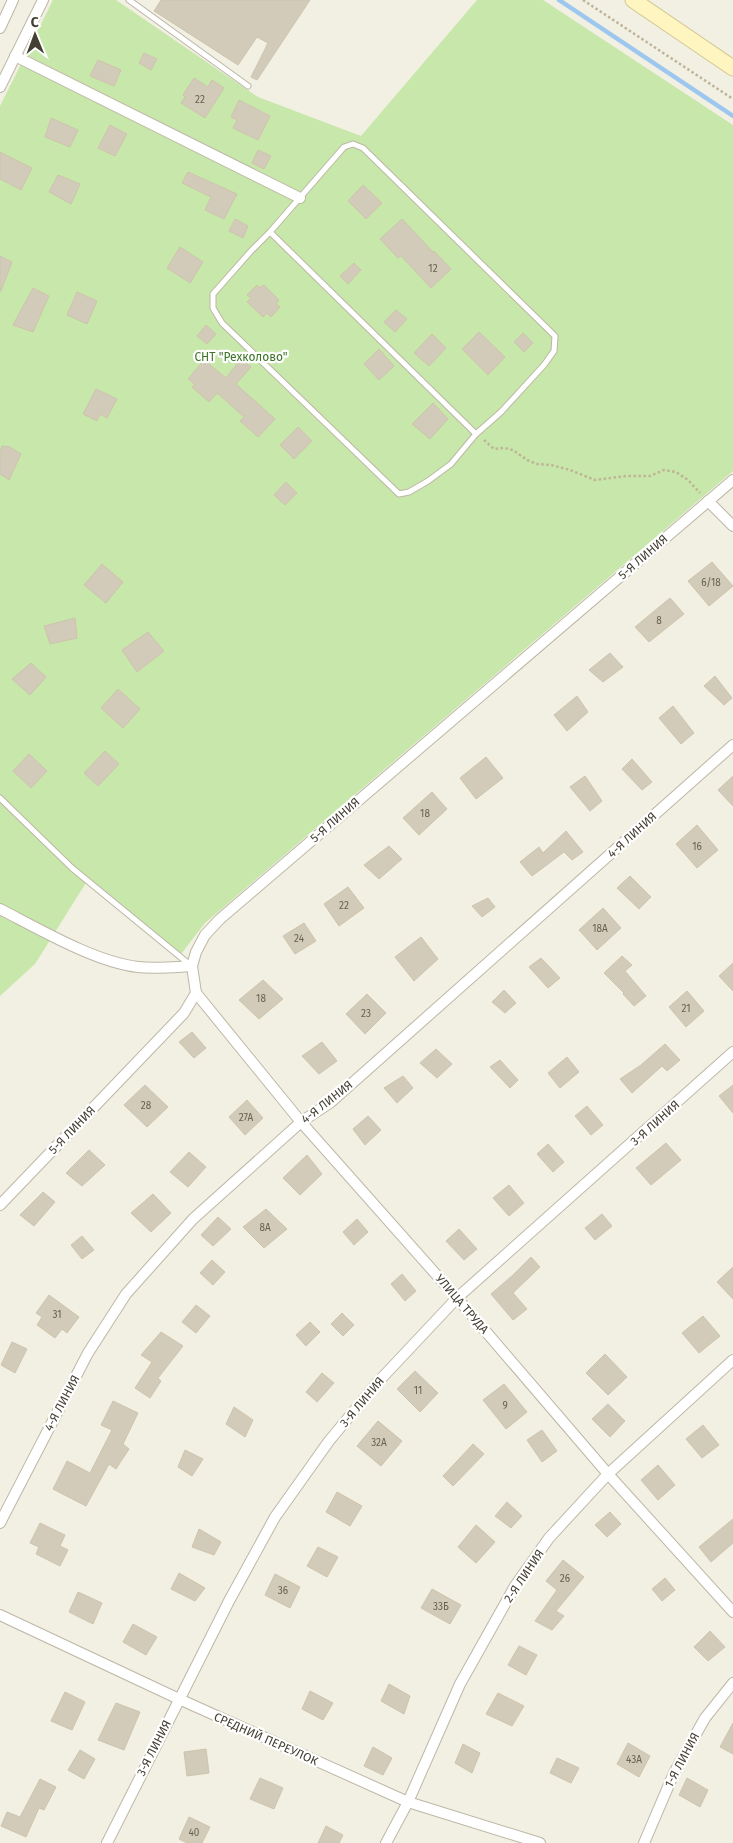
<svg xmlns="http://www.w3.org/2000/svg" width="733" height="1843" font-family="'Fira Sans',sans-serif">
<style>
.green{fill:#c7e7ab}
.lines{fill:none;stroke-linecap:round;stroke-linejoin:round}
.stream{stroke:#9ec7f0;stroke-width:4.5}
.building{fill:#d3cbb9;stroke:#cec4ac}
.service-casing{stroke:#bdb7a6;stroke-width:7}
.minor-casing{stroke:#bdb7a6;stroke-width:12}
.secondary-casing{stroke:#d3c792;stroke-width:17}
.path{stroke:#bfb497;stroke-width:2.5;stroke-dasharray:2.5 2.5;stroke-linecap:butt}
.service{stroke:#fff;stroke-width:5}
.minor{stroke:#fff;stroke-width:10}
.secondary{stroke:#fff5c0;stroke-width:15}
.labels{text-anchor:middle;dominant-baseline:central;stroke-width:4.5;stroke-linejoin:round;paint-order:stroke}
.number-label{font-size:10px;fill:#686254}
.park-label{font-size:12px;fill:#3d7527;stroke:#fff}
.street-label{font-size:12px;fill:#443f33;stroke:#fff}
</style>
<rect width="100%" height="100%" fill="#f2efe3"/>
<polygon class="green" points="53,0 116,0 258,97 361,136 477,0 543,0 733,125 733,471 205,923 177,959 89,878 35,964 0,996 0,106"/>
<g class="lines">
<polyline class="stream" points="559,0 733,116"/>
</g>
<g class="building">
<polygon points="161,0 310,0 257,80 251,77 268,43 257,37 238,65 154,11"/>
<polygon points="144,53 157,59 151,70 139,63"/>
<polygon points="98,60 121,70 114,86 90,76"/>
<polygon points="194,78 208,87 212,80 224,88 205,118 181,103 185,97 183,95"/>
<polygon points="239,100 270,116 258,140 233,128 237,120 231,117"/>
<polygon points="51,118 78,130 70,147 45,137"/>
<polygon points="110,125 127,134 115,156 98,148"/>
<polygon points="258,150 271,156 264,169 252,163"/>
<polygon points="0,152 32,168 21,190 0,179"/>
<polygon points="188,172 237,194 224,219 205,210 211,197 182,183"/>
<polygon points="58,175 80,184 71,204 49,192"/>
<polygon points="363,185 382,203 366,219 348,201"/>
<polygon points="235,219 248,226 243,238 229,231"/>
<polygon points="402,219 433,252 434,251 451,269 431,288 401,256 398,258 380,239"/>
<polygon points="180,247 203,262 190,283 167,268"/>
<polygon points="0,256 12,262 1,291 0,291"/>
<polygon points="354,263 361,270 348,284 340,276"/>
<polygon points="257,285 260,288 264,285 279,300 276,304 280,307 271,317 267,313 263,317 247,302 251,298 247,295"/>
<polygon points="33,288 49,296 33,332 13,325"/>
<polygon points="77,292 97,301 87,324 67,315"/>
<polygon points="396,310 407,319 395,332 384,322"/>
<polygon points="206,325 216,334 207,344 197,336"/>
<polygon points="479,332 505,357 488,375 462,349"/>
<polygon points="523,333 533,343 524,352 514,342"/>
<polygon points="432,334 446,348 429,366 414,353"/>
<polygon points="379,349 394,366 379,380 364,364"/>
<polygon points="241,359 251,367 236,384 275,419 258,437 240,421 244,417 217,393 209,402 192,387 195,384 188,379 204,360 226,378"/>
<polygon points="96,389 117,399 107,418 100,414 97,421 83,414"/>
<polygon points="433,403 448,419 430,439 412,424"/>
<polygon points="298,427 312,441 294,459 280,445"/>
<polygon points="2,446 10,447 21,454 9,480 0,474 0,452"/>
<polygon points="286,482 297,493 285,505 274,495"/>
<polygon points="712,562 733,586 709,606 688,581"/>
<polygon points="102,564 123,582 106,603 84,585"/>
<polygon points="670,598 684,614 649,642 635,627"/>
<polygon points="75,618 77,638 50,644 44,626"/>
<polygon points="148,632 164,651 137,672 122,650"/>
<polygon points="610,653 623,667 603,682 589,670"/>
<polygon points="31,663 46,677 30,695 12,679"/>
<polygon points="715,676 732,698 724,705 704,686"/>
<polygon points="118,689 140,709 123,728 101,708"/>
<polygon points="577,696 588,712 567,731 554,715"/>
<polygon points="673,706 694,733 681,744 659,718"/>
<polygon points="105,751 119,764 98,786 84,773"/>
<polygon points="29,754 47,771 31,788 13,771"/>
<polygon points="486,757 503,778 476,799 460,778"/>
<polygon points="632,759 652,782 642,790 622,769"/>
<polygon points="585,776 602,801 590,811 570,787"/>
<polygon points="733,776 733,806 718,790"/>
<polygon points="432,792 447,809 419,835 403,818"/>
<polygon points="697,825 718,850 697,868 676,844"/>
<polygon points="566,831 583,852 572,860 564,852 532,876 520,862 539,847 543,853"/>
<polygon points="389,846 402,859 379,879 364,865"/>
<polygon points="630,876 651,897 639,909 617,888"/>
<polygon points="348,887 364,908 339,926 324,904"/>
<polygon points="488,898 495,907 482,917 472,906"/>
<polygon points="603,908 621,928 597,950 579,930"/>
<polygon points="304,923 316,941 295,954 283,936"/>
<polygon points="421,937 438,959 414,981 395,957"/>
<polygon points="622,956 632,965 625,971 646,996 634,1006 623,994 624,993 604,973"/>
<polygon points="541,958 560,978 548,988 529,967"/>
<polygon points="733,963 733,991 719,976"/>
<polygon points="263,980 283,999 259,1019 239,1000"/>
<polygon points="504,990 516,1003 505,1013 492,1002"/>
<polygon points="687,991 704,1011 686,1027 669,1007"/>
<polygon points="367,994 386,1013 365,1034 346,1014"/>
<polygon points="192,1032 206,1048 194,1058 179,1042"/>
<polygon points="322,1042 337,1061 319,1074 302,1056"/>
<polygon points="665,1044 680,1060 667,1071 662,1066 632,1093 620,1079 641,1065"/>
<polygon points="436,1049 452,1064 437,1078 420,1063"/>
<polygon points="567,1057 579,1072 560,1088 548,1073"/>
<polygon points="500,1060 518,1080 510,1088 490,1067"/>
<polygon points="403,1076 413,1088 397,1103 384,1088"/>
<polygon points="145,1085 168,1107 147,1127 124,1105"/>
<polygon points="733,1085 733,1113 719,1096"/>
<polygon points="247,1100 263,1118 245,1135 229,1117"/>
<polygon points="587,1106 603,1125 591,1135 575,1116"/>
<polygon points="368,1116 381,1130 365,1145 353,1129"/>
<polygon points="666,1143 681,1160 651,1185 636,1168"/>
<polygon points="548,1144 564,1162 553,1172 537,1154"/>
<polygon points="89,1150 105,1165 82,1186 66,1173"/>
<polygon points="189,1152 206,1167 188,1187 170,1172"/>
<polygon points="307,1155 322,1174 300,1195 283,1178"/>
<polygon points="509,1185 524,1203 509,1216 493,1198"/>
<polygon points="43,1192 55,1202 34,1226 20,1215"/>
<polygon points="153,1194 171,1213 151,1232 131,1213"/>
<polygon points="266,1209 287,1229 264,1248 243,1227"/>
<polygon points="602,1214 612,1226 595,1240 585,1228"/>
<polygon points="218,1217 231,1229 213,1246 201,1235"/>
<polygon points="357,1219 368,1232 354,1245 343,1232"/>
<polygon points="459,1229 477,1249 464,1260 446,1241"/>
<polygon points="82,1236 94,1250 82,1259 71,1245"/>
<polygon points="531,1257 540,1267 513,1293 527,1309 513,1320 491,1294 513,1275"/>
<polygon points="212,1260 225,1272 213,1285 200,1273"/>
<polygon points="733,1267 733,1299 717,1282"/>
<polygon points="402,1274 416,1291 405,1301 391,1284"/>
<polygon points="49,1295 79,1317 67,1333 62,1329 55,1338 37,1325 42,1317 36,1313"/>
<polygon points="196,1305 210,1316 196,1333 182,1322"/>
<polygon points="342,1313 354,1325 343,1336 331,1324"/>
<polygon points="703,1316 720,1336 699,1353 682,1333"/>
<polygon points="310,1322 320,1332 306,1346 296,1335"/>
<polygon points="161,1332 183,1346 158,1378 161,1381 150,1398 135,1388 152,1362 141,1355"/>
<polygon points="12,1342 27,1349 15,1373 1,1365"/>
<polygon points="605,1354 627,1377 608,1395 586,1373"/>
<polygon points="415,1371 438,1393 420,1412 397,1389"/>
<polygon points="322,1373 334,1383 317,1402 306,1392"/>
<polygon points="504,1384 527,1412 506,1429 483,1400"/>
<polygon points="113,1401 138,1413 123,1444 129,1449 116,1469 109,1464 86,1506 53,1489 67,1461 90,1473 112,1430 101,1425"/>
<polygon points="608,1404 625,1421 610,1437 592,1419"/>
<polygon points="234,1407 253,1420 245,1437 226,1424"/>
<polygon points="378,1421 402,1441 381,1466 357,1446"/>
<polygon points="703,1425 719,1445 702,1458 686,1439"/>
<polygon points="542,1430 557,1451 542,1462 527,1440"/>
<polygon points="473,1444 484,1454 453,1486 443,1476"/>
<polygon points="185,1450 203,1459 192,1476 178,1467"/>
<polygon points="658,1465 675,1485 658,1500 641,1480"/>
<polygon points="337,1492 362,1506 350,1526 326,1512"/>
<polygon points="507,1502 522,1516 511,1528 495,1516"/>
<polygon points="610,1512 621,1524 607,1537 595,1525"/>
<polygon points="733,1519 733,1543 711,1562 699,1547"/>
<polygon points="40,1523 65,1535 60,1546 68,1550 60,1566 36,1554 39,1547 30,1543"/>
<polygon points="476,1525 495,1542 476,1563 458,1547"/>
<polygon points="199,1529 221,1542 214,1555 192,1547"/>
<polygon points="318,1547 338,1557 327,1577 307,1566"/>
<polygon points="563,1560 584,1577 556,1611 564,1616 552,1630 535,1621 557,1590 546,1581"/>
<polygon points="179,1573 205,1588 195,1601 171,1589"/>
<polygon points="275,1574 300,1587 290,1608 265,1595"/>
<polygon points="665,1578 675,1590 662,1601 652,1589"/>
<polygon points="432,1589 461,1605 450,1624 421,1608"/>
<polygon points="78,1592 102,1603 93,1624 69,1612"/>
<polygon points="133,1624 157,1637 146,1655 123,1642"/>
<polygon points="710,1631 725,1647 708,1661 694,1647"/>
<polygon points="519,1646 537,1655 526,1675 508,1665"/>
<polygon points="389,1684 410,1696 404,1714 381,1701"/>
<polygon points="310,1691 333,1703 323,1720 302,1709"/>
<polygon points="65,1692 85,1702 72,1730 51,1721"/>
<polygon points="498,1693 524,1706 512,1726 486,1714"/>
<polygon points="116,1703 140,1712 124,1750 98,1740"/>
<polygon points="733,1723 733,1754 720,1747"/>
<polygon points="628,1743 650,1756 639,1777 617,1764"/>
<polygon points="463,1744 480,1753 472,1773 455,1763"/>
<polygon points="373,1747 392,1758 383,1775 364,1766"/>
<polygon points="206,1749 209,1773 187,1776 184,1752"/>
<polygon points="80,1750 95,1759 84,1779 68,1770"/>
<polygon points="557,1758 579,1768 571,1783 550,1773"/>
<polygon points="260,1778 283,1788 274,1809 250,1799"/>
<polygon points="687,1778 708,1790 700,1807 679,1795"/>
<polygon points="40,1779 56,1787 44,1810 39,1808 26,1837 1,1826 7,1812 20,1817"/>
<polygon points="189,1817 210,1827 202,1843 187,1843 179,1839"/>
<polygon points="326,1826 343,1835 339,1843 318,1843"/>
</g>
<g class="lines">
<defs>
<g id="service">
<polyline points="129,0 248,86"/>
<polygon points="353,144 363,148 555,336 554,351 544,365 501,412 476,434 451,464 428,481 409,492 399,494 222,323 213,308 213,294 251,251 270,232 344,147"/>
<polyline points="270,232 476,434"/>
<polyline points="0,798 72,868 189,964"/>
</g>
<g id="minor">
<polyline points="0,28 13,0"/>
<polyline points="15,56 300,198"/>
<polyline points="0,87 43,0"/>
<polyline points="708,501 733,526"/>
<path d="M 0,909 C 39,929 95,962 138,967 C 155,969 174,967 192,966"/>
<polyline points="196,993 301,1122 457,1298 608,1474 733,1612"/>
<polyline points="0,1205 184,1013 196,993 192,966 196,952 205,935 220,919 733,480"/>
<polyline points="0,1523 88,1353 126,1294 193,1219 301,1122 331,1102 733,745"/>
<polyline points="0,1615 179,1699 408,1802 540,1843"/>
<polyline points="107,1843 229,1601 275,1517 329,1441 378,1382 457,1298 733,1052"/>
<polyline points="386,1843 408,1802 460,1684 515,1586 549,1538 608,1474 733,1360"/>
<polyline points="644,1843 674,1773 705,1718 733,1683"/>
</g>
<polyline id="secondary" points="633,0 733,68"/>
</defs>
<use href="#service" class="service-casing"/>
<use href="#minor" class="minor-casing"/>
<use href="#secondary" class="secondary-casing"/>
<g class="path">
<polyline points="583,0 733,99"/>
<polyline points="484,440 494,449 504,448 513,450 527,460 537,464 551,465 570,470 595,480 626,476 650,476 664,470 676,472 688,480 700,493"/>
</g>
<use href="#service" class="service"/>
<use href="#minor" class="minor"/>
<use href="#secondary" class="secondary"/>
</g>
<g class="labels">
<g class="number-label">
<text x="200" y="100">22</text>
<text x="433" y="269">12</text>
<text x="711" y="583">6/18</text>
<text x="659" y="621">8</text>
<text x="425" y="814">18</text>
<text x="697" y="847">16</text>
<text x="344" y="906">22</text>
<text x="600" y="929">18А</text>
<text x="299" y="939">24</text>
<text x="261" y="999">18</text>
<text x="686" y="1009">21</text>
<text x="366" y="1014">23</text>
<text x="146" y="1106">28</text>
<text x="246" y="1118">27А</text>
<text x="265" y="1228">8А</text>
<text x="57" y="1315">31</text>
<text x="418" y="1391">11</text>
<text x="505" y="1406">9</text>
<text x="379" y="1443">32А</text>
<text x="565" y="1579">26</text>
<text x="283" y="1591">36</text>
<text x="441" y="1607">33Б</text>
<text x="634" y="1760">43А</text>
<text x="194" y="1833">40</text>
</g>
<g class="park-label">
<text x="241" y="357">СНТ "Рехколово"</text>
</g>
<g class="street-label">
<text transform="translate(643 557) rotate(-41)">5-Я ЛИНИЯ</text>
<text transform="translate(335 820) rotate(-41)">5-Я ЛИНИЯ</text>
<text transform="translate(632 835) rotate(-42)">4-Я ЛИНИЯ</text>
<text transform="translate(327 1102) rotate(-38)">4-Я ЛИНИЯ</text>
<text transform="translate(655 1123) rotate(-42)">3-Я ЛИНИЯ</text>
<text transform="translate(72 1130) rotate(-46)">5-Я ЛИНИЯ</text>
<text transform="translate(462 1304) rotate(49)">УЛИЦА ТРУДА</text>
<text transform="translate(362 1402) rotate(-50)">3-Я ЛИНИЯ</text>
<text transform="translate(62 1403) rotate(-62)">4-Я ЛИНИЯ</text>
<text transform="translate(524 1576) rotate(-56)">2-Я ЛИНИЯ</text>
<text transform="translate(266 1739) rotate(24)">СРЕДНИЙ ПЕРЕУЛОК</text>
<text transform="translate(154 1748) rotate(-63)">3-Я ЛИНИЯ</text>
<text transform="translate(682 1760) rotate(-62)">1-Я ЛИНИЯ</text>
</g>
</g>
<g transform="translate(35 35) rotate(359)" stroke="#ffffff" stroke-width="4" paint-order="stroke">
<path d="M0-4L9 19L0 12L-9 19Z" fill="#443f33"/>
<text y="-8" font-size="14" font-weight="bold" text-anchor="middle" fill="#443f33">С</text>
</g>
</svg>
